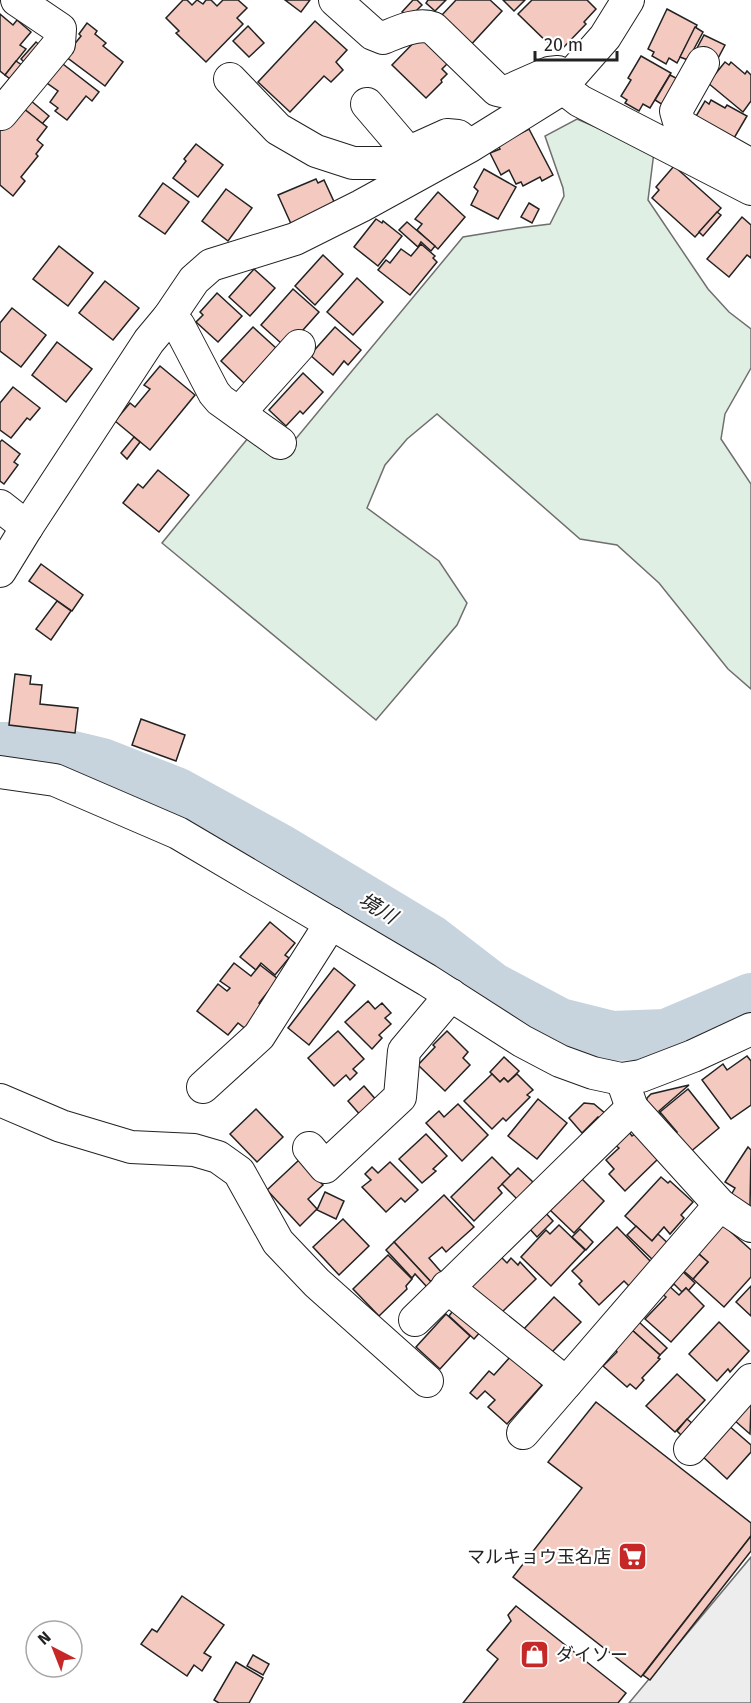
<svg xmlns="http://www.w3.org/2000/svg" width="751" height="1703" font-family="'Fira Sans','Noto Sans JP',sans-serif">
<style>
.green{fill:#e0efe3;stroke:#6f6f6f;stroke-width:1.5}
.parking{fill:#ededed;stroke:#6f6f6f;stroke-width:1.5}
.lines{fill:none;stroke-linecap:round;stroke-linejoin:round}
.river{stroke:#c7d3dd;stroke-width:50}
.building{fill:#f3c9c0;stroke:#222;stroke-width:1.5}
.minor-casing{stroke:#222;stroke-width:34}
.minor{stroke:#fff;stroke-width:32}
.labels{text-anchor:middle;dominant-baseline:central;stroke-width:4.5;stroke-linejoin:round;paint-order:stroke}
.poi-label{font-size:18px;fill:#222;stroke:#fff;text-anchor:end}
.water-label{font-size:20px;font-style:italic;fill:#222;stroke:#fff}
</style>
<rect width="100%" height="100%" fill="#fff"/>
<polygon class="green" points="577,119 654,152 648,200 708,289 729,312 751,329 751,368 725,414 721,439 751,484 751,689 728,669 659,583 617,545 580,539 437,414 407,439 385,465 367,508 439,561 467,603 457,625 376,720 162,543 253,432 284,453 463,237 518,228 550,224 564,196 563,188 545,136"/>
<polygon class="parking" points="751,1557 751,1703 629,1703"/>
<g class="lines">
<polyline class="river" points="0,747 36,747 102,763 176,792 280,849 431,940 492,987 560,1023 612,1036 666,1034 751,998"/>
</g>
<g class="building">
<polygon points="183,0 187,0 192,5 197,0 203,4 206,0 211,0 217,6 223,0 238,0 247,8 237,18 243,24 206,62 176,33 179,31 166,18"/>
<polygon points="285,0 310,0 301,12"/>
<polygon points="413,0 417,0 422,5 409,18 402,12"/>
<polygon points="428,0 446,0 435,11 426,3"/>
<polygon points="456,0 490,0 502,11 467,49 441,16"/>
<polygon points="503,0 525,0 514,11"/>
<polygon points="532,0 587,0 596,9 584,22 586,24 561,50 553,43 551,46 518,14"/>
<polygon points="667,9 697,25 677,63 669,58 666,64 652,56 654,52 648,49"/>
<polygon points="0,14 13,25 17,20 31,32 20,45 26,49 5,75 0,71"/>
<polygon points="315,21 347,50 336,62 343,70 331,82 324,76 290,112 258,82"/>
<polygon points="87,23 97,31 95,34 106,43 103,46 123,62 105,86 65,56 81,36 79,34"/>
<polygon points="248,26 264,43 249,57 233,41"/>
<polygon points="695,27 703,32 688,60 680,57"/>
<polygon points="424,32 452,59 442,69 447,74 441,80 442,82 426,98 392,65"/>
<polygon points="704,35 725,45 716,62 695,52"/>
<polygon points="36,42 42,47 27,65 21,59"/>
<polygon points="641,56 671,73 650,108 643,104 639,111 625,103 627,100 621,96 631,80 628,78"/>
<polygon points="16,61 26,68 14,82 5,75"/>
<polygon points="59,61 99,92 92,101 86,96 67,120 55,111 58,108 50,102 58,91 44,81"/>
<polygon points="725,62 729,65 731,62 745,74 747,71 751,75 751,101 743,112 708,83"/>
<polygon points="670,75 678,79 663,105 655,100"/>
<polygon points="30,100 49,116 42,124 23,108"/>
<polygon points="711,100 725,108 727,105 747,116 730,145 692,123 705,101 709,104"/>
<polygon points="19,105 47,127 37,140 43,145 36,154 38,156 21,177 25,181 13,196 0,185 0,129"/>
<polygon points="529,129 553,175 542,181 540,177 523,186 521,182 516,184 509,170 501,175 490,153 500,149 498,145"/>
<polygon points="196,144 223,165 198,197 173,178 186,161 184,159"/>
<polygon points="674,166 721,208 695,237 652,198 659,190 656,187"/>
<polygon points="484,169 516,187 498,219 471,205 478,191 474,187"/>
<polygon points="316,179 318,183 324,180 336,206 292,226 278,195"/>
<polygon points="163,183 189,202 165,234 139,216"/>
<polygon points="226,189 252,208 228,241 202,221"/>
<polygon points="438,192 465,217 438,249 417,230 422,224 415,219"/>
<polygon points="529,203 539,209 532,223 521,217"/>
<polygon points="717,212 721,215 703,236 699,232"/>
<polygon points="742,217 751,225 751,258 747,255 729,277 707,259"/>
<polygon points="376,219 382,223 383,221 402,236 378,266 354,247"/>
<polygon points="407,222 435,246 431,251 421,242 418,247 399,230"/>
<polygon points="421,244 435,256 433,258 437,262 410,295 378,270 386,260 390,263 401,249 411,256"/>
<polygon points="59,246 93,273 68,306 33,279"/>
<polygon points="323,255 343,274 315,305 295,286"/>
<polygon points="254,269 275,288 250,316 229,297"/>
<polygon points="357,278 383,302 353,335 327,312"/>
<polygon points="105,281 139,308 113,340 79,313"/>
<polygon points="293,289 319,312 294,340 282,344 261,325"/>
<polygon points="217,293 242,316 218,342 196,322 203,315 200,312"/>
<polygon points="12,308 46,335 21,367 0,351 0,323"/>
<polygon points="253,327 276,348 244,383 221,361"/>
<polygon points="335,327 361,350 348,365 344,361 333,375 310,355"/>
<polygon points="57,342 92,369 66,402 32,375"/>
<polygon points="160,366 195,395 150,450 115,421 130,403 135,407 150,389 144,385"/>
<polygon points="303,373 323,392 303,414 300,411 286,426 269,410"/>
<polygon points="13,387 40,408 30,420 27,418 11,438 0,430 0,403"/>
<polygon points="134,437 140,442 127,459 121,453"/>
<polygon points="2,440 20,454 14,462 18,465 4,484 0,481 0,442"/>
<polygon points="158,470 189,495 159,532 123,503 138,484 143,488"/>
<polygon points="41,564 83,595 72,611 29,581"/>
<polygon points="57,601 71,611 51,640 36,629"/>
<polygon points="15,674 31,676 30,684 42,685 40,704 78,708 75,733 9,725"/>
<polygon points="141,719 185,735 176,761 132,745"/>
<polygon points="270,922 295,943 285,955 289,958 275,975 261,963 256,970 240,957"/>
<polygon points="234,963 251,976 260,965 278,979 259,1003 265,1007 247,1030 238,1023 228,1035 197,1011 218,984 227,991 230,988 220,981"/>
<polygon points="334,968 355,985 309,1045 288,1028"/>
<polygon points="368,1001 375,1009 382,1003 391,1013 385,1018 391,1024 379,1035 382,1038 372,1049 345,1022"/>
<polygon points="338,1031 364,1059 353,1069 357,1073 350,1080 346,1075 334,1086 308,1058"/>
<polygon points="447,1031 468,1052 463,1058 470,1065 445,1091 418,1065 435,1047 433,1045"/>
<polygon points="747,1056 751,1061 751,1105 731,1119 702,1080 723,1064 727,1070"/>
<polygon points="504,1057 519,1071 508,1082 504,1078 500,1082 490,1072"/>
<polygon points="492,1074 500,1082 504,1078 508,1082 517,1074 533,1090 527,1095 530,1097 506,1121 503,1118 492,1129 464,1101"/>
<polygon points="689,1085 659,1111 661,1113 655,1118 646,1108 647,1098 651,1094"/>
<polygon points="364,1086 378,1102 362,1117 348,1101"/>
<polygon points="688,1089 719,1128 689,1153 673,1134 677,1132 660,1112"/>
<polygon points="538,1099 567,1123 537,1159 508,1136"/>
<polygon points="584,1103 594,1104 606,1114 601,1119 598,1117 582,1133 569,1118"/>
<polygon points="458,1104 488,1135 462,1161 426,1123 439,1111 444,1117"/>
<polygon points="256,1109 283,1137 257,1162 230,1134"/>
<polygon points="629,1132 632,1136 636,1133 660,1157 625,1191 609,1174 614,1169 606,1160 619,1148 615,1145"/>
<polygon points="426,1134 447,1156 433,1169 436,1171 422,1183 399,1159"/>
<polygon points="748,1147 751,1150 750,1207 731,1195 735,1188 725,1182"/>
<polygon points="492,1157 511,1176 498,1188 502,1193 474,1221 451,1197"/>
<polygon points="299,1160 323,1185 308,1199 317,1209 300,1226 267,1190"/>
<polygon points="390,1162 418,1190 405,1202 401,1198 386,1212 362,1187 371,1180 365,1174 372,1167 378,1173"/>
<polygon points="518,1168 533,1182 517,1199 502,1184"/>
<polygon points="661,1177 668,1183 670,1181 693,1202 681,1215 684,1218 670,1234 664,1227 652,1241 625,1216"/>
<polygon points="581,1178 604,1201 574,1233 550,1210"/>
<polygon points="325,1192 344,1201 336,1219 317,1210"/>
<polygon points="444,1195 474,1227 446,1252 442,1247 429,1258 442,1273 432,1283 394,1242"/>
<polygon points="544,1211 553,1221 537,1237 528,1227"/>
<polygon points="343,1219 369,1246 339,1275 313,1247"/>
<polygon points="559,1225 585,1250 551,1286 521,1257 546,1230 550,1234"/>
<polygon points="723,1225 751,1250 751,1277 724,1307 693,1279 708,1262 698,1253"/>
<polygon points="636,1226 652,1241 658,1234 672,1247 656,1263 627,1235"/>
<polygon points="617,1227 654,1265 631,1288 624,1281 599,1305 579,1284 582,1281 572,1271"/>
<polygon points="580,1229 593,1242 586,1250 572,1237"/>
<polygon points="394,1242 432,1283 427,1287 415,1274 412,1278 386,1250"/>
<polygon points="694,1250 708,1262 693,1279 679,1267"/>
<polygon points="388,1255 412,1279 406,1286 407,1289 379,1316 353,1289"/>
<polygon points="500,1256 507,1263 511,1258 518,1265 520,1262 536,1279 499,1315 470,1286"/>
<polygon points="680,1269 695,1283 688,1291 686,1288 682,1292 674,1284 671,1287 667,1284"/>
<polygon points="668,1285 679,1295 686,1288 704,1306 671,1342 645,1319 666,1297 661,1293"/>
<polygon points="751,1286 751,1316 736,1302"/>
<polygon points="554,1297 581,1322 552,1352 521,1332"/>
<polygon points="455,1308 482,1330 474,1339 449,1316"/>
<polygon points="446,1314 470,1336 440,1369 416,1347"/>
<polygon points="639,1322 667,1348 660,1355 632,1330"/>
<polygon points="719,1322 749,1351 730,1372 728,1369 717,1381 689,1354"/>
<polygon points="632,1330 660,1355 658,1358 660,1359 642,1378 644,1380 636,1389 630,1384 627,1387 603,1366 617,1352 615,1349"/>
<polygon points="510,1357 542,1385 507,1424 488,1407 495,1400 485,1391 477,1399 470,1393 489,1371 494,1375"/>
<polygon points="677,1374 705,1400 675,1432 646,1406"/>
<polygon points="596,1402 751,1523 751,1536 641,1677 513,1577 582,1488 548,1462"/>
<polygon points="749,1403 751,1405 750,1434 734,1420"/>
<polygon points="687,1419 693,1424 682,1436 677,1431"/>
<polygon points="728,1425 751,1445 751,1452 727,1479 701,1455"/>
<polygon points="751,1536 751,1551 650,1680 643,1675"/>
<polygon points="182,1596 224,1625 204,1653 211,1657 202,1671 194,1665 187,1676 141,1644 152,1629 157,1632"/>
<polygon points="516,1606 626,1693 618,1703 463,1703 498,1659 487,1650 511,1621 508,1615"/>
<polygon points="253,1655 269,1664 263,1675 247,1666"/>
<polygon points="236,1662 263,1678 249,1703 219,1703 214,1700"/>
</g>
<g class="lines">
<defs>
<g id="minor">
<path d="M 335,0 L 373,34 L 383,38 C 398,32 418,22 433,28 L 497,90 L 506,92 L 549,73 L 558,72 L 569,78"/>
<polyline points="703,63 676,111 680,125 751,165"/>
<polyline points="230,79 278,129 316,151 353,163 385,163 447,135 458,136 469,145"/>
<polyline points="563,88 580,101 751,189"/>
<polyline points="367,104 408,152"/>
<polyline points="1,114 59,44 60,29 17,0"/>
<polyline points="169,317 179,326 214,393 220,400 280,443"/>
<polyline points="239,413 299,346"/>
<polyline points="0,506 27,527"/>
<polyline points="0,571 27,527 149,341 169,317 194,280 211,265 295,239 361,206 470,146 563,88 569,78 605,37 628,0"/>
<polyline points="0,772 55,780 178,833 427,980 522,1041 560,1061 593,1073 621,1079 641,1076 693,1056 751,1029"/>
<polyline points="203,1087 259,1036 331,923"/>
<polyline points="625,1088 632,1108 720,1205 751,1226"/>
<polyline points="0,1100 61,1126 131,1147 194,1150 218,1157 239,1172 278,1242 317,1283 427,1381"/>
<polyline points="309,1148 325,1167 400,1097 404,1051 451,995"/>
<polyline points="447,1287 566,1383"/>
<polyline points="415,1320 632,1108"/>
<polyline points="523,1433 720,1205"/>
<polyline points="690,1449 751,1380"/>
</g>
</defs>
<use href="#minor" class="minor-casing"/>
<use href="#minor" class="minor"/>
</g>
<defs>
<symbol id="supermarket-square" viewBox="-11 -11 22 22"><rect x="-9" y="-9" width="18" height="18" rx="4" fill="#c62828" stroke="#fff"/><path d="M-6-5.5h2.5l.6 2H6L4.5 2H-2.5L-4.4-4H-6ZM-1.5 3.2a1.3 1.3 0 1 0 .1 0ZM3 3.2a1.3 1.3 0 1 0 .1 0Z" fill="#fff"/></symbol>
<symbol id="shop-square" viewBox="-11 -11 22 22"><rect x="-9" y="-9" width="18" height="18" rx="4" fill="#c62828" stroke="#fff"/><path d="M-5-2.5h2.3a2.7 3.5 0 0 1 5.4 0H5L5.5 6h-11ZM-1.5-2.5h3a1.5 2.3 0 0 0-3 0Z" fill="#fff"/></symbol>
</defs>
<g fill-rule="evenodd">
<use href="#supermarket-square" x="616" y="1540" width="33" height="33"/>
<use href="#shop-square" x="518" y="1638" width="33" height="33"/>
</g>
<g class="labels">
<g class="poi-label">
<text x="611" y="1557">マルキョウ玉名店</text>
<text x="556" y="1655" text-anchor="start">ダイソー</text>
</g>
<g class="water-label">
<text transform="translate(378 908) rotate(31)">境川</text>
</g>
</g>
<g transform="translate(54 1649) rotate(318)"><circle r="28" fill="#ffffff" stroke="#a7a7a7" stroke-width="1.5"/>
<path d="M0-4.5L10 22L0 15L-10 22Z" fill="#c62828"/>
<text y="-9" font-size="16" font-weight="bold" text-anchor="middle" fill="#222222">N</text>
</g>
<path d="M535 51v9h82v-9" fill="none" stroke="#222222" stroke-width="3"/>
<text x="544" y="51" font-size="18" fill="#222222" stroke="#ffffff" stroke-width="4.5" paint-order="stroke">20 m</text>
</svg>
